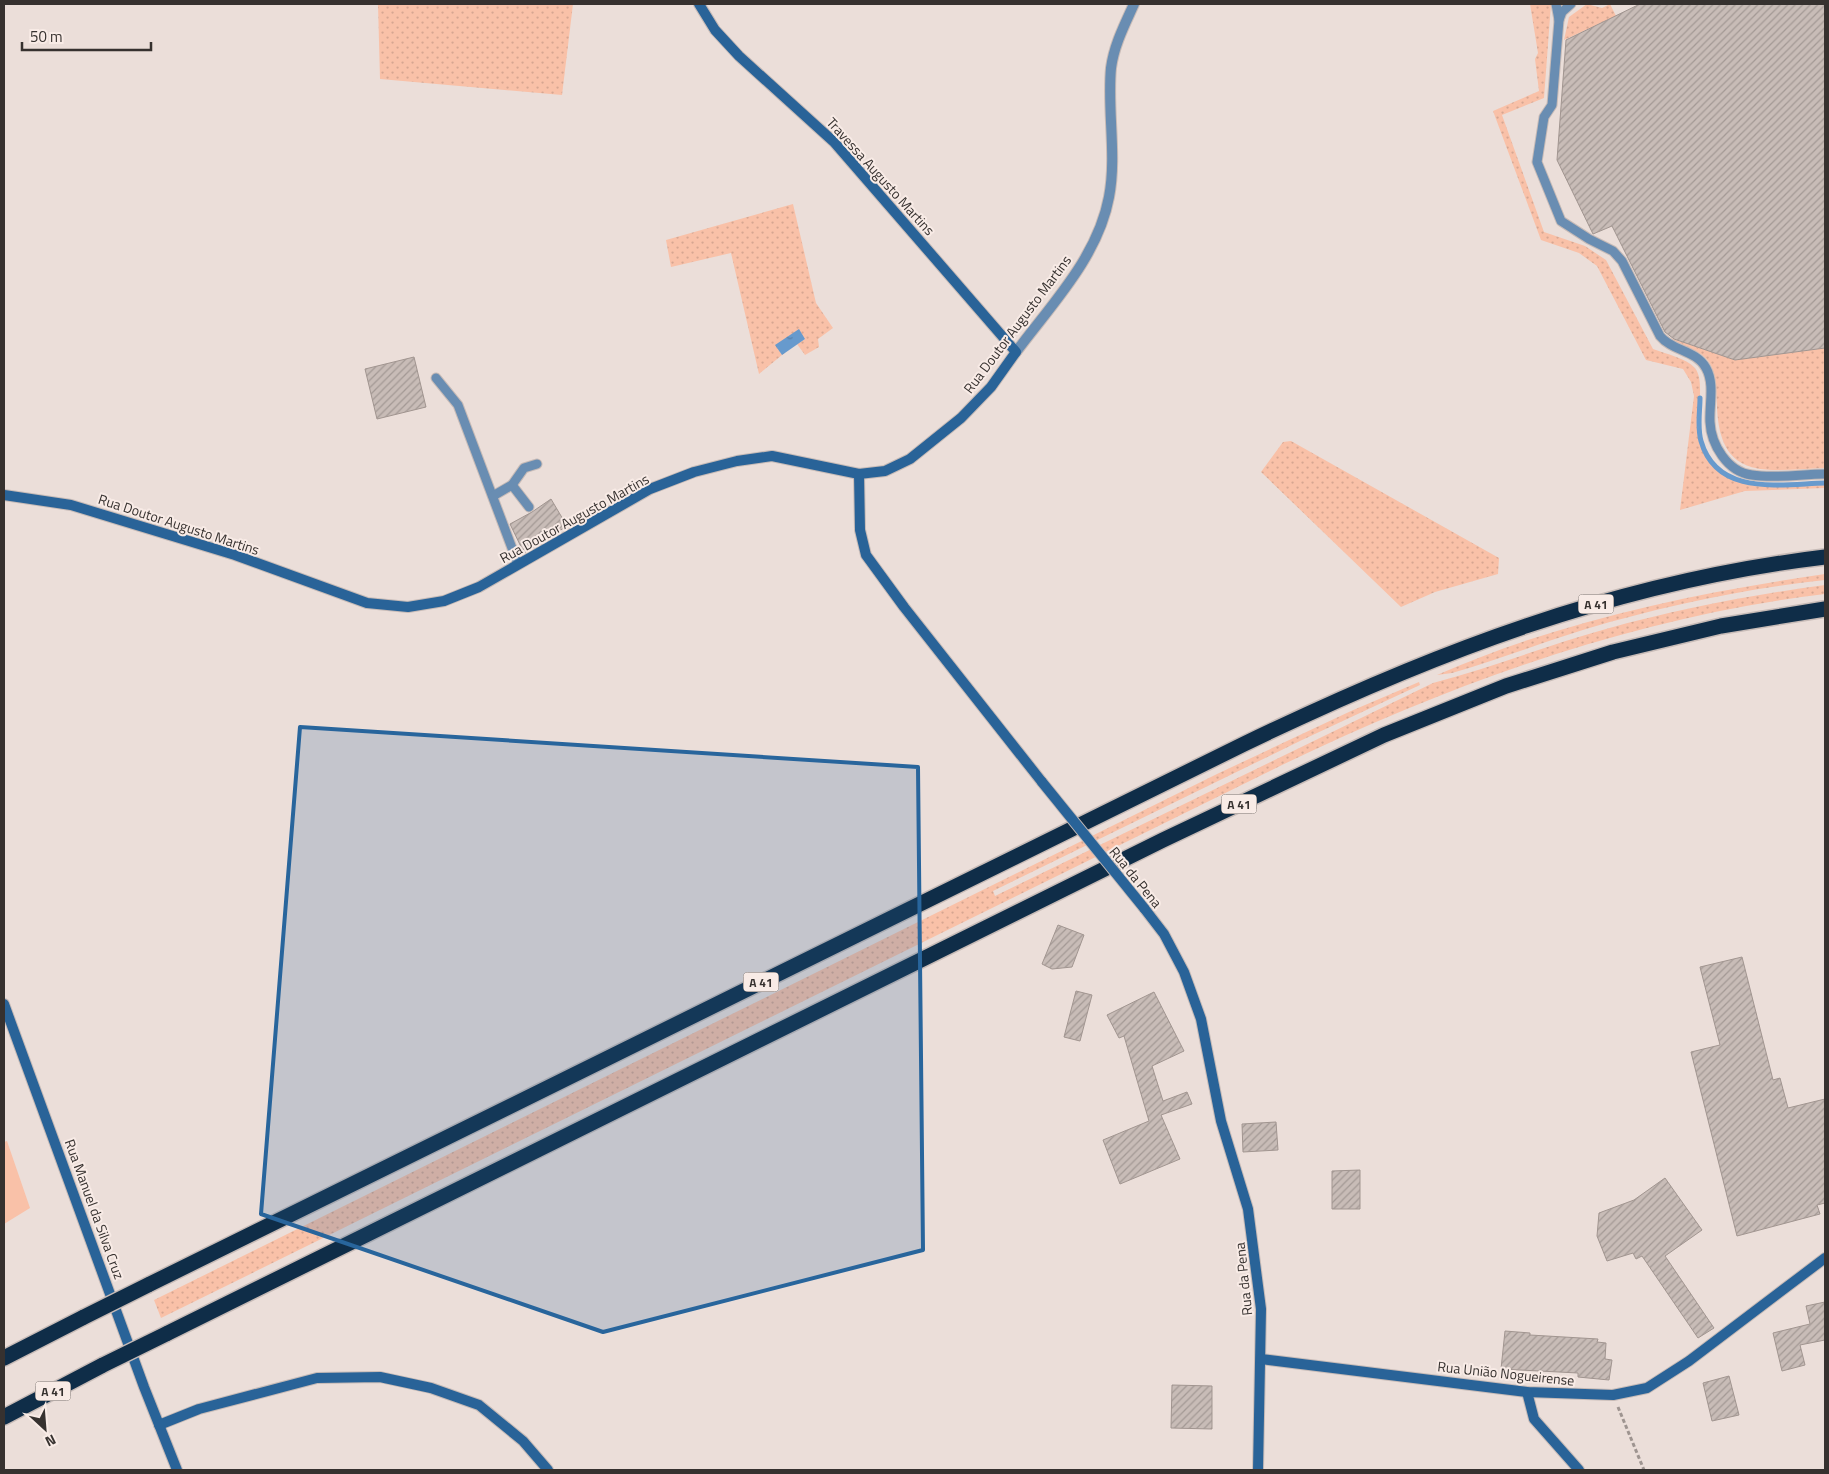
<svg xmlns="http://www.w3.org/2000/svg" width="1829" height="1474" font-family="'Titillium Web',sans-serif">
<style>
.grass{fill:url(#grass-dots)}
.pitch{fill:#f9c1a8}
.water{fill:url(#water-ripples)}
.lines{fill:none;stroke-linecap:round;stroke-linejoin:round}
.stream{stroke:#679acd;stroke-width:5}
.building{fill:url(#building-hatch);stroke:#a19590}
.lane-casing{stroke:#c7bbb7;stroke-width:11}
.street-casing{stroke:#c7bbb7;stroke-width:12}
.secondary-casing{stroke:#c7bbb7;stroke-width:12}
.highway-casing{stroke:#c7bbb7;stroke-width:18}
.path{stroke:#9e9490;stroke-width:3;stroke-dasharray:4 2.5;stroke-linecap:butt}
.lane{stroke:#698db2;stroke-width:9}
.street{stroke:#698db2;stroke-width:10}
.secondary{stroke:#296398;stroke-width:10}
.highway{stroke:#0f2d48;stroke-width:15}
.secondary-bridge-casing{stroke:#c7bbb7;stroke-width:12;stroke-linecap:butt}
.highway-bridge-casing{stroke:#c7bbb7;stroke-width:18;stroke-linecap:butt}
.secondary-bridge{stroke:#296398;stroke-width:10}
.highway-bridge{stroke:#0f2d48;stroke-width:15}
.marked{fill:#28659c;fill-opacity:0.2;stroke:#28659c;stroke-width:4;stroke-linejoin:round}
.labels{text-anchor:middle;dominant-baseline:central;stroke-width:4;stroke-linejoin:round;paint-order:stroke}
.shield{fill:#f8ebe6;stroke:#706966;stroke-width:1}
.shield-label{font-size:12px;font-weight:bold;fill:#36312f}
.street-label{font-size:14px;fill:#36312f;stroke:#f8ebe6}
</style>
<defs>
<pattern id="grass-dots" width="8" height="8" patternUnits="userSpaceOnUse" patternTransform="scale(1.25)"><rect width="8" height="8" fill="#f9c1a8"/><path d="M2 2h.1M6 6h.1" fill="none" stroke="#d6a691" stroke-width="1.8" stroke-linecap="round"/></pattern>
<pattern id="water-ripples" width="26" height="14" patternUnits="userSpaceOnUse" patternTransform="scale(1.25)"><rect width="26" height="14" fill="#679acd"/><path d="M2 4q2-2 4 0t4 0M15 11q2-2 4 0t4 0" fill="none" stroke="#567ea7"/></pattern>
<pattern id="building-hatch" width="6" height="6" patternUnits="userSpaceOnUse" patternTransform="scale(1.25)"><rect width="6" height="6" fill="#c8bcb7"/><path d="M-1 1l2-2M0 6l6-6M5 7l2-2" fill="none" stroke="#a39995"/></pattern>
</defs>
<rect width="100%" height="100%" fill="#ebded9"/>
<g class="grass">
<polygon points="378,4 573,4 562,95 380,79"/>
<path d="M 1530,4 L 1551,4 L 1544,98 L 1502,115 L 1544,232 L 1585,246 L 1606,260 L 1653,349 C 1666,354 1686,358 1695,368 C 1701,376 1700,388 1700,398 C 1699,436 1701,466 1742,483 L 1825,483 L 1825,488 L 1745,491 L 1680,510 L 1694,396 L 1691,382 L 1683,369 L 1646,360 L 1597,266 L 1579,253 L 1541,240 L 1493,111 L 1539,91 L 1535,59 L 1538,53 Z"/>
<polygon points="1587,4 1602,8 1610,4 1616,16 1564,40 1569,17"/>
<polygon points="793,204 816,303 833,328 818,339 819,347 805,355 797,344 805,339 776,345 782,355 759,374 731,253 671,267 666,240"/>
<path d="M 1667,337 L 1735,360 L 1825,348 L 1825,468 C 1768,470 1720,483 1717,407 C 1716,392 1717,375 1709,362 C 1699,348 1680,347 1667,337 Z"/>
<polygon points="1291,441 1499,558 1498,574 1435,592 1401,607 1261,472 1283,442"/>
<path d="M 1825,574 L 1825,580 C 1744,589 1664,606 1586,629 C 1541,643 1497,660 1452,673 L 1437,675 C 1559,621 1694,593 1825,574 Z"/>
<path d="M 1825,585 L 1825,594 C 1635,617 1455,682 1282,765 L 161,1318 L 154,1300 L 1217,774 L 1351,711 L 1419,682 L 1420,685 L 1302,740 L 993,891 L 995,896 L 1433,683 C 1491,668 1548,645 1606,629 C 1678,609 1751,595 1825,585 Z"/>
</g>
<polygon class="pitch" points="7,1141 30,1208 4,1224 4,1142"/>
<polygon class="water" points="799,329 805,339 782,355 775,345"/>
<g class="lines">
<path class="stream" d="M 1700,398 C 1700,411 1697,427 1701,441 C 1717,497 1781,484 1825,483"/>
</g>
<g class="building">
<polygon points="1640,4 1825,4 1825,348 1735,360 1674,339 1665,332 1612,226 1593,234 1557,160 1566,40"/>
<polygon points="414,357 426,407 377,419 365,369"/>
<polygon points="551,499 567,526 524,553 510,524 532,512"/>
<polygon points="1058,925 1084,935 1072,967 1052,969 1042,964"/>
<polygon points="1742,957 1773,1080 1780,1078 1788,1108 1825,1099 1825,1203 1817,1205 1820,1214 1737,1236 1691,1052 1720,1045 1700,967"/>
<polygon points="1076,991 1092,995 1080,1041 1064,1037"/>
<polygon points="1154,992 1184,1051 1152,1066 1163,1101 1187,1092 1192,1104 1161,1115 1180,1159 1120,1184 1103,1140 1149,1121 1124,1036 1119,1038 1107,1015"/>
<polygon points="1276,1122 1278,1150 1243,1152 1242,1124"/>
<polygon points="1360,1170 1360,1209 1332,1209 1332,1171"/>
<polygon points="1665,1178 1702,1230 1665,1256 1714,1328 1698,1338 1642,1256 1636,1259 1633,1253 1607,1261 1597,1236 1599,1213 1634,1200"/>
<polygon points="1825,1302 1825,1340 1800,1345 1805,1365 1782,1371 1773,1333 1810,1324 1806,1306"/>
<polygon points="1505,1331 1530,1333 1530,1335 1598,1339 1597,1342 1606,1343 1605,1359 1612,1360 1609,1380 1578,1377 1578,1373 1501,1369"/>
<polygon points="1729,1376 1739,1415 1712,1421 1703,1383"/>
<polygon points="1172,1385 1212,1386 1212,1429 1171,1428"/>
</g>
<g class="lines">
<defs>
<g id="lane">
<polyline points="1556,4 1559,20"/>
<path d="M 1571,4 L 1562,12 L 1559,20 L 1552,105 L 1544,117 L 1537,162 L 1561,221 L 1589,239 L 1613,251 L 1622,261 L 1660,336 C 1672,351 1696,350 1706,368 C 1715,384 1709,405 1710,422 C 1711,444 1727,472 1752,475 C 1775,479 1802,474 1825,474"/>
<polyline points="436,378 458,405 518,564"/>
<polyline points="512,485 529,507"/>
<polyline points="493,496 512,485 524,468 537,464"/>
</g>
<path id="street" d="M 1016,352 C 1051,305 1098,257 1109,197 C 1117,155 1107,110 1111,68 C 1114,45 1125,24 1134,4"/>
<g id="secondary">
<polyline points="859,474 860,530 866,555 904,607 1042,782"/>
<polyline points="4,495 71,505 235,555 367,603 408,607 444,601 479,587 650,489 694,472 737,461 772,456 859,474 885,471 910,459 961,418 991,387 1016,352 834,142 739,56 715,30 699,4"/>
<polyline points="1144,908 1164,934 1184,972 1201,1019 1221,1121 1248,1209 1261,1309 1258,1470"/>
<polyline points="4,1004 144,1387 177,1470"/>
<polyline points="1261,1359 1527,1392 1613,1395 1647,1388 1689,1361 1825,1258"/>
<polyline points="1527,1392 1534,1419 1579,1470"/>
<polyline points="159,1425 199,1409 317,1378 380,1377 431,1388 479,1405 523,1441 548,1470"/>
</g>
<g id="highway">
<path d="M 148,1285 L 1244,744 C 1432,653 1616,582 1825,557"/>
<polyline points="166,1334 1163,840 1384,735 1506,686 1613,652 1721,626 1825,609"/>
<polyline points="4,1358 84,1317"/>
<polyline points="4,1417 103,1365"/>
</g>
</defs>
<use href="#lane" class="lane-casing"/>
<use href="#street" class="street-casing"/>
<use href="#secondary" class="secondary-casing"/>
<use href="#highway" class="highway-casing"/>
<polyline class="path" points="1618,1407 1644,1470"/>
<use href="#lane" class="lane"/>
<use href="#street" class="street"/>
<use href="#secondary" class="secondary"/>
<use href="#highway" class="highway"/>
<defs>
<polyline id="secondary-bridge" points="1042,782 1144,908"/>
<g id="highway-bridge">
<polyline points="84,1317 148,1285"/>
<polyline points="103,1365 166,1334"/>
</g>
</defs>
<use href="#secondary-bridge" class="secondary-bridge-casing"/>
<use href="#highway-bridge" class="highway-bridge-casing"/>
<use href="#secondary-bridge" class="secondary-bridge"/>
<use href="#highway-bridge" class="highway-bridge"/>
</g>
<path class="marked" d="M 300,727 L 918,767 L 923,1250 L 603,1332 L 261,1214 Z"/>
<g class="labels">
<g class="shield">
<rect x="1578.5" y="594.5" width="35" height="19" rx="4"/>
<rect x="1221.5" y="794.5" width="35" height="19" rx="4"/>
<rect x="743.5" y="972.5" width="35" height="19" rx="4"/>
<rect x="35.5" y="1381.5" width="35" height="19" rx="4"/>
</g>
<g class="shield-label">
<text x="1596" y="604">A 41</text>
<text x="1239" y="804">A 41</text>
<text x="761" y="982">A 41</text>
<text x="53" y="1391">A 41</text>
</g>
<g class="street-label">
<text transform="translate(881 176) rotate(48)">Travessa Augusto Martins</text>
<text transform="translate(1017 324) rotate(-53)">Rua Doutor Augusto Martins</text>
<text transform="translate(574 518) rotate(-29)">Rua Doutor Augusto Martins</text>
<text transform="translate(179 524) rotate(18)">Rua Doutor Augusto Martins</text>
<text transform="translate(1136 877) rotate(51)">Rua da Pena</text>
<text transform="translate(95 1209) rotate(70)">Rua Manuel da Silva Cruz</text>
<text transform="translate(1243 1279) rotate(-96)">Rua da Pena</text>
<text transform="translate(1506 1373) rotate(6)">Rua União Nogueirense</text>
</g>
</g>
<rect width="1829" height="1474" fill="none" stroke="#36312f" stroke-width="10"/>
<g transform="translate(45 1429) rotate(154)" stroke="#f8ebe6" stroke-width="4" paint-order="stroke">
<path d="M0-4L9 19L0 12L-9 19Z" fill="#36312f"/>
<text y="-8" font-size="14" font-weight="bold" text-anchor="middle" fill="#36312f">N</text>
</g>
<path d="M22 42v8h129v-8" fill="none" stroke="#36312f" stroke-width="2.5"/>
<text x="30" y="42" font-size="15" fill="#36312f" stroke="#f8ebe6" stroke-width="4" paint-order="stroke">50 m</text>
</svg>
